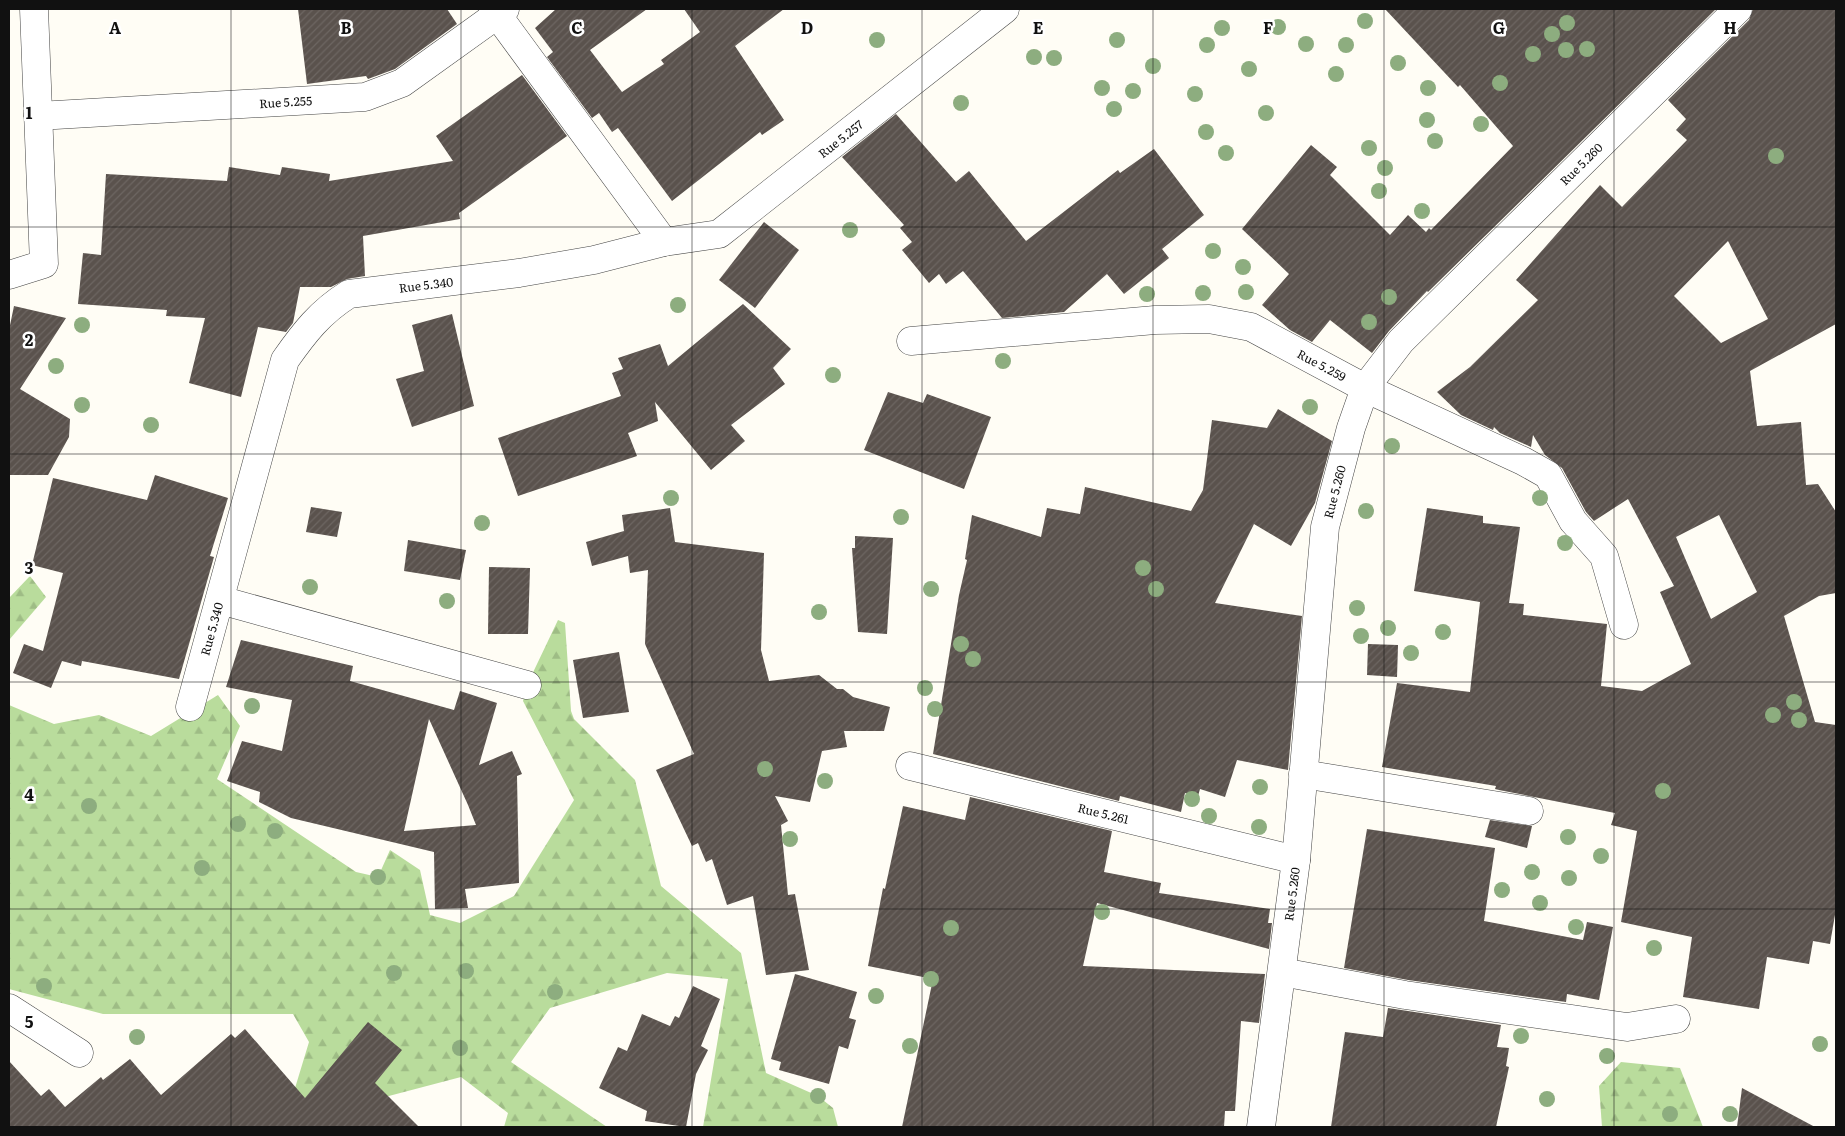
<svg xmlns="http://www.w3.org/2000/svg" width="1845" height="1136" font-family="Literata,serif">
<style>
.forest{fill:url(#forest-firs)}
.building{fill:url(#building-hatch);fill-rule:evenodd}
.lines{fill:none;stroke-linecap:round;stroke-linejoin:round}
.street-casing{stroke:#444;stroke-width:29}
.street{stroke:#fff;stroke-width:28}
.tree{fill:#8dad7f}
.grid{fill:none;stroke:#111;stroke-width:1;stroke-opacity:0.55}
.labels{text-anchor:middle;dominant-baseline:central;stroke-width:5;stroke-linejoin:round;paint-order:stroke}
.street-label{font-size:12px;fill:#111;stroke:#fff}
.grid-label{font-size:16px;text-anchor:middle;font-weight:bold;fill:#111;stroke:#fff;stroke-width:5;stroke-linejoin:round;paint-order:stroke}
</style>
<defs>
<pattern id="forest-firs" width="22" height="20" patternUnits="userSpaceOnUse" patternTransform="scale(1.25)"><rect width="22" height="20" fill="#b9dc9c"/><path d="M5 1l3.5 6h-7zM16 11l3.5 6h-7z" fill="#9ebc85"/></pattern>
<pattern id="building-hatch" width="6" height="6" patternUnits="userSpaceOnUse" patternTransform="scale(1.25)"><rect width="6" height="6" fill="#5a524d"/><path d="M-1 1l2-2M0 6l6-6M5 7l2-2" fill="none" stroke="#6d6662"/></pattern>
</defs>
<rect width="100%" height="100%" fill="#fffdf5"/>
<g class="forest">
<polygon points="30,576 46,597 9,640 9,598"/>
<polygon points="558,620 565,623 571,711 574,719 635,780 661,886 741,953 766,1073 818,1096 833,1108 838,1127 703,1127 728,979 667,973 550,1008 511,1062 607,1127 504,1127 508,1113 461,1077 385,1097 372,1106 360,1127 236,1127 250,1110 292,1098 309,1042 293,1014 103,1014 9,989 9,705 54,724 99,715 151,736 218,695 240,726 217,779 356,872 378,877 390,850 420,870 430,915 460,923 514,896 574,800 523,701 527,685"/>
<polygon points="1621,1062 1680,1068 1703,1127 1602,1127 1599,1086"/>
</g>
<g class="building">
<polygon points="298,9 447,9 457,24 395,69 368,79 366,76 307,84"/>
<polygon points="556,9 647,9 590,50 622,92 664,64 661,60 700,32 684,9 784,9 735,46 784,120 762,135 760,132 672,201 618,128 612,132 599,113 592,118 547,57 553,52 535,28"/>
<polygon points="1385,9 1716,9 1428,292 1427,291 1389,331 1372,353 1330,320 1312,342 1290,330 1262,305 1289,274 1242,229 1311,145 1337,167 1330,175 1390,235 1408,215 1426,232 1429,228 1431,230 1513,146 1460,85 1458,87"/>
<path d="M 1753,9 L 1836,9 L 1836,324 L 1750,371 L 1757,426 L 1801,422 L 1806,485 L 1818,484 L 1836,512 L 1836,593 L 1819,596 L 1784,616 L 1815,722 L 1836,725 L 1836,909 L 1830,944 L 1813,941 L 1809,964 L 1767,957 L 1759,1009 L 1683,997 L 1692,937 L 1621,922 L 1637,831 L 1611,825 L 1615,813 L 1499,790 L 1495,789 L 1496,786 L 1382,767 L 1397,683 L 1470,692 L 1480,602 L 1414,591 L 1427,508 L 1483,516 L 1483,523 L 1520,527 L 1509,603 L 1524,604 L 1523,615 L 1607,624 L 1601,686 L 1642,691 L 1691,664 L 1660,592 L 1674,586 L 1628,499 L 1594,521 L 1586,512 L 1562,468 L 1545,455 L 1533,435 L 1531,447 L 1500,433 L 1494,427 L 1493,430 L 1461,415 L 1437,392 L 1470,367 L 1538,300 L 1516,280 L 1600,185 L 1622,207 L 1687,140 L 1676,130 L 1686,119 L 1668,100 L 1749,20 ZM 1728,241 L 1768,319 L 1721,343 L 1674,296 ZM 1719,515 L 1757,592 L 1711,619 L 1676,537 Z"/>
<polygon points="522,75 567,136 459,213 460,219 363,236 365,276 347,279 331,287 300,287 293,323 286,332 258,327 241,397 189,383 205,318 166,316 167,310 78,304 83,253 101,255 106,174 227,181 229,167 280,175 282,167 330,174 329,181 453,161 436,136"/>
<polygon points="896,114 956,182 969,171 1026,241 1118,170 1120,173 1154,149 1204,215 1162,249 1169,258 1124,294 1107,274 1064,312 1002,318 963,271 946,284 939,274 929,283 902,250 912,242 900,228 904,225 842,157"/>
<polygon points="764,222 799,250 755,308 719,280"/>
<polygon points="743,304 791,349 773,368 785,384 731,425 745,441 711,470 655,402 658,421 628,433 637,456 518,496 498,438 621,396 612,373 623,369 618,358 660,344 668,366"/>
<polygon points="14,306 66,318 20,389 70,419 69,437 48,475 9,475 9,330"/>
<polygon points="452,314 474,406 412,427 396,379 424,371 412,325"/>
<polygon points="888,392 923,403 927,394 991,417 964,489 864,450"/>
<polygon points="1278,409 1332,441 1315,503 1291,546 1254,524 1215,603 1302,616 1288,770 1237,760 1225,797 1200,789 1198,796 1185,793 1181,812 1120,796 1119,801 933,754 959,595 967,560 965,559 972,515 1041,537 1047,508 1080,514 1085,487 1191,511 1203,490 1212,420 1267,428"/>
<polygon points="155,475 228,498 210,556 214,557 179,679 82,661 81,666 62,661 51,688 13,673 24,644 43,651 63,573 32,565 53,478 147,500"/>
<polygon points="311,507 342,512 337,537 306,532"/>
<polygon points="670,508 675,542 764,553 761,650 769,681 819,675 837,689 843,689 853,697 890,707 884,731 844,731 847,747 822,751 810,802 775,796 788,821 781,825 788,895 795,894 809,970 766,975 753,896 727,905 712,859 706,862 698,843 692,846 656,770 694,754 645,644 648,570 630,573 628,556 592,566 586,542 624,531 622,515"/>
<polygon points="855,536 893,538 887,634 858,632 852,548 855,548"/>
<polygon points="408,540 466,550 460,580 404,571"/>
<polygon points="489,567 530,568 528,634 488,634"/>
<path d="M 241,640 L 353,666 L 350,681 L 454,710 L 460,691 L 497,703 L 479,765 L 512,751 L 522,774 L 517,776 L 519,883 L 465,889 L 468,908 L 435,909 L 434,852 L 291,818 L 259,802 L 260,792 L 227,781 L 242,741 L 282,751 L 292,700 L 226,687 ZM 429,719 L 468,805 L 476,825 L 404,831 Z"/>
<polygon points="1368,644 1398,645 1397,677 1367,675"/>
<polygon points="619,652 629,712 583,718 573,660"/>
<polygon points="970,797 1112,831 1104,872 1161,883 1159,893 1270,909 1268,923 1272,923 1269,949 1097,903 1083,966 1265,974 1259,1023 1241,1021 1235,1111 1225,1111 1224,1127 902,1127 933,979 868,966 883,888 885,889 903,806 965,820"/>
<polygon points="1490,820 1532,826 1527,848 1485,837"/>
<polygon points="1367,829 1495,848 1484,921 1583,940 1587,922 1613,927 1599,1000 1567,994 1566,1002 1408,980 1344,968"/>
<polygon points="795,974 857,992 849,1018 856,1020 848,1049 839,1046 829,1084 779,1070 781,1062 771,1059"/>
<polygon points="693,986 720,999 701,1046 708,1050 696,1074 686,1127 645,1121 647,1111 599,1088 618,1047 627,1051 642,1014 670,1026 675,1016 679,1018"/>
<polygon points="1388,1008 1501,1025 1497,1047 1509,1048 1506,1066 1509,1067 1496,1127 1331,1127 1345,1032 1383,1037"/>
<polygon points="368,1022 402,1050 375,1083 419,1127 9,1127 9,1061 41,1096 49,1089 65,1107 101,1077 103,1080 130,1059 161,1095 231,1034 235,1038 245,1029 305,1098"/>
<polygon points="1742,1088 1815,1127 1737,1127"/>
</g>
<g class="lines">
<defs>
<g id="street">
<path id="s1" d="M 38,116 L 365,97 L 402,83 L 505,9"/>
<path id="s2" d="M 664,242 L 719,234 L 1005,9"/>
<polyline points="9,275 44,264 34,9"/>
<path id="s3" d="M 911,341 L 1155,320 L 1209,319 L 1251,327 L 1365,388 L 1523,461 L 1548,475 L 1573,521 L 1604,556 L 1624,625"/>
<polyline points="220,600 527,685"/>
<path id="s4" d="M 190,707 L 285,360 C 304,333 320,312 349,294 L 519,273 L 594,260 L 664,242 L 493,9"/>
<path id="s5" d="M 910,766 L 1296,860"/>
<polyline points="1303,774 1529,811"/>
<polyline points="1282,972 1405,995 1627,1027 1676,1019"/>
<polyline points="9,1008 79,1053"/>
<path id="s6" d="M 1261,1127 L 1296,860 L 1325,527 L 1351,428 L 1365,388 L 1401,341 L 1738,9"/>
</g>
</defs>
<use href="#street" class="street-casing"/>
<use href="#street" class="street"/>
</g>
<g class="tree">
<circle cx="1365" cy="21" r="8"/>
<circle cx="1567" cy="23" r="8"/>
<circle cx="1278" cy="27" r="8"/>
<circle cx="1222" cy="28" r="8"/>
<circle cx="1552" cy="34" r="8"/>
<circle cx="877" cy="40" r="8"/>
<circle cx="1117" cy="40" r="8"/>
<circle cx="1306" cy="44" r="8"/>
<circle cx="1207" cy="45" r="8"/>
<circle cx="1346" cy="45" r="8"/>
<circle cx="1587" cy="49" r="8"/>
<circle cx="1566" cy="50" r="8"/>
<circle cx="1533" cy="54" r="8"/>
<circle cx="1034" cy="57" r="8"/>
<circle cx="1054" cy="58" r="8"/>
<circle cx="1398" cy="63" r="8"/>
<circle cx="1153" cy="66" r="8"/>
<circle cx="1249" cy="69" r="8"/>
<circle cx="1336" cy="74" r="8"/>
<circle cx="1500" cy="83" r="8"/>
<circle cx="1102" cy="88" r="8"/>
<circle cx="1428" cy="88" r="8"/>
<circle cx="1133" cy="91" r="8"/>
<circle cx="1195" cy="94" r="8"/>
<circle cx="961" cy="103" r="8"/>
<circle cx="1114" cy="109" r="8"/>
<circle cx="1266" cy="113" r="8"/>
<circle cx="1427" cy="120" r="8"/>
<circle cx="1481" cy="124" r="8"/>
<circle cx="1206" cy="132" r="8"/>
<circle cx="1435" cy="141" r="8"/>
<circle cx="1369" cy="148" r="8"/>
<circle cx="1226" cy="153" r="8"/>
<circle cx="1776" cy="156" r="8"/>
<circle cx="1385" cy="168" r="8"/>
<circle cx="1379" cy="191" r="8"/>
<circle cx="1422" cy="211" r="8"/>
<circle cx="850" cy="230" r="8"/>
<circle cx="1213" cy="251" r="8"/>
<circle cx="1243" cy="267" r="8"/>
<circle cx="1246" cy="292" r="8"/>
<circle cx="1203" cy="293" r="8"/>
<circle cx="1147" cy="294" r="8"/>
<circle cx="1389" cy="297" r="8"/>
<circle cx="678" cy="305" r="8"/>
<circle cx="1369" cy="322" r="8"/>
<circle cx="82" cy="325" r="8"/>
<circle cx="1003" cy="361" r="8"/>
<circle cx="56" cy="366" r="8"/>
<circle cx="833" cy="375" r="8"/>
<circle cx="82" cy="405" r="8"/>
<circle cx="1310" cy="407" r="8"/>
<circle cx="151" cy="425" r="8"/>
<circle cx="1392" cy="446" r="8"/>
<circle cx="671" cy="498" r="8"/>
<circle cx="1540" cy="498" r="8"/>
<circle cx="1366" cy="511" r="8"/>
<circle cx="901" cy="517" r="8"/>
<circle cx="482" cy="523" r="8"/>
<circle cx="1565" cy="543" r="8"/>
<circle cx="1143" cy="568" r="8"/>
<circle cx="310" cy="587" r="8"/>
<circle cx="931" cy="589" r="8"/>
<circle cx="1156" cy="589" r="8"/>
<circle cx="447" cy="601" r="8"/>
<circle cx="1357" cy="608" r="8"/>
<circle cx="819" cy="612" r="8"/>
<circle cx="1388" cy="628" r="8"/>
<circle cx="1443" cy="632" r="8"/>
<circle cx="1361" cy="636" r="8"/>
<circle cx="961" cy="644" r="8"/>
<circle cx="1411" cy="653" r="8"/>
<circle cx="973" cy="659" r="8"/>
<circle cx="925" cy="688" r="8"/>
<circle cx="1794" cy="702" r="8"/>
<circle cx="252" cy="706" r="8"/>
<circle cx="935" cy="709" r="8"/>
<circle cx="1773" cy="715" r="8"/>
<circle cx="1799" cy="720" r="8"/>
<circle cx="765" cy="769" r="8"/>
<circle cx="825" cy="781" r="8"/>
<circle cx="1260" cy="787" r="8"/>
<circle cx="1663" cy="791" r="8"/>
<circle cx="1192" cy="799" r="8"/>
<circle cx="89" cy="806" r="8"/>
<circle cx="1209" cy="816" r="8"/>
<circle cx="238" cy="824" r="8"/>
<circle cx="1259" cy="827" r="8"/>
<circle cx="275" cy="831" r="8"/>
<circle cx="1568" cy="837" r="8"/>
<circle cx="790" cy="839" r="8"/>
<circle cx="1601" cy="856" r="8"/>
<circle cx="202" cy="868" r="8"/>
<circle cx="1532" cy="872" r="8"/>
<circle cx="378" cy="877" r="8"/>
<circle cx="1569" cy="878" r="8"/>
<circle cx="1502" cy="890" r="8"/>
<circle cx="1540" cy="903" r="8"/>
<circle cx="1102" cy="912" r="8"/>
<circle cx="1576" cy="927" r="8"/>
<circle cx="951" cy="928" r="8"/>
<circle cx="1654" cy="948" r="8"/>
<circle cx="466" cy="971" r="8"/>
<circle cx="394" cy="973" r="8"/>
<circle cx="931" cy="979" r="8"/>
<circle cx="44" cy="986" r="8"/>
<circle cx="555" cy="992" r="8"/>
<circle cx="876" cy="996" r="8"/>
<circle cx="1521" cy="1036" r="8"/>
<circle cx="137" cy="1037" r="8"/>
<circle cx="1820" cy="1044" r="8"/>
<circle cx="910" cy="1046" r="8"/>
<circle cx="460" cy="1048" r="8"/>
<circle cx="1607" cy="1056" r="8"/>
<circle cx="818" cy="1096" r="8"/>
<circle cx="1547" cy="1099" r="8"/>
<circle cx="1670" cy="1114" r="8"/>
<circle cx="1730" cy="1114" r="8"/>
</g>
<path class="grid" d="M 231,9 L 231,1127M 461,9 L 461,1127M 692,9 L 692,1127M 922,9 L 922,1127M 1153,9 L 1153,1127M 1384,9 L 1384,1127M 1614,9 L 1614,1127M 9,227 L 1836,227M 9,454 L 1836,454M 9,682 L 1836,682M 9,909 L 1836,909"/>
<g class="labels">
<g class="street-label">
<text stroke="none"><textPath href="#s1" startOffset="248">Rue 5.255</textPath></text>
<text stroke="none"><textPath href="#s2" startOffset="210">Rue 5.257</textPath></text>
<text stroke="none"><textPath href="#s6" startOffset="1060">Rue 5.260</textPath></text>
<text stroke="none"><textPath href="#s4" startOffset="530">Rue 5.340</textPath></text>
<text stroke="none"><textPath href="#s3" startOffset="422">Rue 5.259</textPath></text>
<text stroke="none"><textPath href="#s6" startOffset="640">Rue 5.260</textPath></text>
<text stroke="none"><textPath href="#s4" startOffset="81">Rue 5.340</textPath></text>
<text stroke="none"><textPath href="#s5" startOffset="199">Rue 5.261</textPath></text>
<text stroke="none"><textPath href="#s6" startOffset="235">Rue 5.260</textPath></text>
</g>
</g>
<g class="grid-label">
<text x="115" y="34">A</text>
<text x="346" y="34">B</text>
<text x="577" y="34">C</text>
<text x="807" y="34">D</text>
<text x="1038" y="34">E</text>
<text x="1268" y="34">F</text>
<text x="1499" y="34">G</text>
<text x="1730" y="34">H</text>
<text x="29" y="119">1</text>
<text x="29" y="346">2</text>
<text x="29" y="574">3</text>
<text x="29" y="801">4</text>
<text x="29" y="1028">5</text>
</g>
<rect width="1845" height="1136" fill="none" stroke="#111111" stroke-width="20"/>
</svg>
